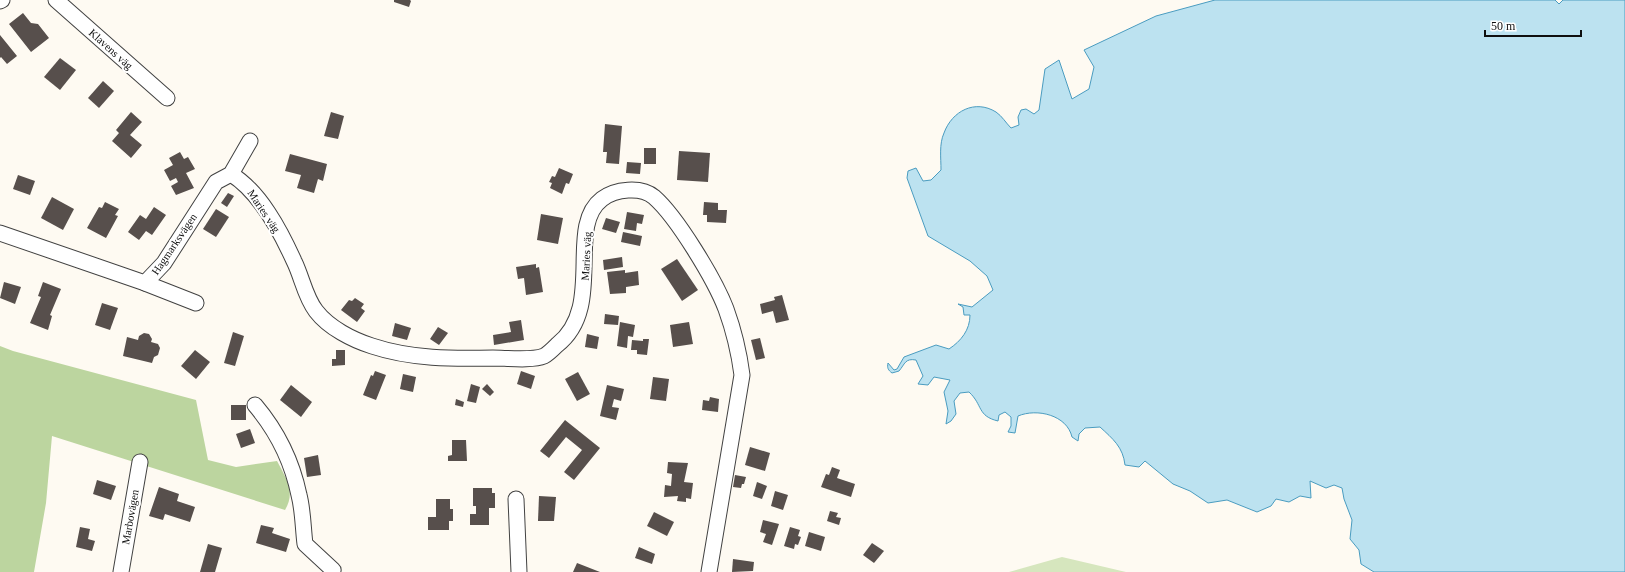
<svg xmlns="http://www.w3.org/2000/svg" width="1625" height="572" font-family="Georgia,serif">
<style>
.green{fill:#d6e6be}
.forest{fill:#bcd59f}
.water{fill:#bce2f0;stroke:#4a9cc0}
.building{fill:#574f4c}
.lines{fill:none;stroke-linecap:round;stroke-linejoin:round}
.minor-casing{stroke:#424242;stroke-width:17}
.minor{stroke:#fff;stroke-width:15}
.labels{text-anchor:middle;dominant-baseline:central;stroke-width:4;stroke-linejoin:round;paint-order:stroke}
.street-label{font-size:11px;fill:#0f0f0f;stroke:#fff}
</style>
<rect width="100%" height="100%" fill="#fefaf2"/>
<polygon class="green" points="1062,557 1126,572 1009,572"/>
<path class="forest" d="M 0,346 L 13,351 L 196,400 L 208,460 L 236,467 L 277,461 C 286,478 296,492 285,510 L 52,436 L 46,503 L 34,572 L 0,572 Z"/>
<path class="water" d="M 1215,0 L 1555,0 L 1559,4 L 1563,0 L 1625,0 L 1625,572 L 1374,572 L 1361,564 L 1359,550 L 1350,539 L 1352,520 L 1344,499 L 1342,488 L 1334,485 L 1326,488 L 1310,481 L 1311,498 L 1300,496 L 1289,502 L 1276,499 L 1271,506 L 1257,512 L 1227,500 L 1208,503 L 1190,491 L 1173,484 L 1145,461 L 1139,467 L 1125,465 C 1123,447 1113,439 1100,427 L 1085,428 L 1079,434 L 1078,441 L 1072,437 C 1067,415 1037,408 1018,416 L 1015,433 L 1008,432 L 1011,426 L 1011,417 L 1005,412 L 999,415 L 998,421 C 977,416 983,405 969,392 L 960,393 L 954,401 L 956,414 L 951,421 L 946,424 L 948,411 L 944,392 L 950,380 L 934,377 L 928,385 L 918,384 L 923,376 L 916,360 C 905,358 905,364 899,371 L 892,373 C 888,370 887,368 888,363 L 894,370 L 897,369 L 904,357 L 936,345 L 949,349 C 961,341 970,330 970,315 L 964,315 L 963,307 L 958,304 L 972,307 L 993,290 L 987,276 L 970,261 L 928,236 L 907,178 L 908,171 L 916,168 L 923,181 L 931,180 L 941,170 C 941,158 939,144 944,133 C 952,111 975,99 996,112 C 1002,116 1006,123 1011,128 L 1019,125 L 1018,117 L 1021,110 L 1026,109 L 1034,114 L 1039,110 L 1045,69 L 1059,60 L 1072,99 L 1089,89 L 1094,67 L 1084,50 L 1156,16 Z"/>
<g class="building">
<polygon points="394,0 410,0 411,1 409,7 394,2"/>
<polygon points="23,13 31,23 38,24 49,38 31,52 9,24"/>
<polygon points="0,35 17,56 7,64 1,57 0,58"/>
<polygon points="60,58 76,70 60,90 44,77"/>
<polygon points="103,81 114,91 99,108 88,98"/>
<polygon points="131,112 142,122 130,135 142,145 131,158 112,141 119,133 116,130"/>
<polygon points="331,112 344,116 338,139 324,136"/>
<polygon points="605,124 622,126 619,164 606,163 607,152 603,152"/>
<rect x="644" y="148" width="12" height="16"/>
<polygon points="679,151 710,153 708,182 677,180"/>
<polygon points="180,152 184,159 188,157 195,169 186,173 194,188 176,195 171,186 178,182 176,178 170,181 164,170 173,165 169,158"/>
<polygon points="290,154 327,164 323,181 318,179 314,193 297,188 301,175 285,171"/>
<polygon points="627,162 641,163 640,174 626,173"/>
<polygon points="559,168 573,174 569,184 566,183 562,194 550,188 552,183 549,182 552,176 555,177"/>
<polygon points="18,175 35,181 30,195 13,189"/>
<polygon points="228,193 234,196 227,207 221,203"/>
<polygon points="52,197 74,209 63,230 41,218"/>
<polygon points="105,202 119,209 115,215 118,216 106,238 87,228 99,207 102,208"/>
<polygon points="704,202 718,203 718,210 727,210 726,223 707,222 707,215 703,215"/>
<polygon points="154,207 166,215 152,235 146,231 139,240 128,232 140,215 146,219"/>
<polygon points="216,209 229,217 216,237 203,229"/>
<polygon points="627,212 644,215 642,224 637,223 636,231 624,229"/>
<polygon points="541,214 563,218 558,244 537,240"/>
<polygon points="606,218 620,222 616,233 602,229"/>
<polygon points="623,232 642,236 640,246 621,242"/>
<polygon points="622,257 623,267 604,270 603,260"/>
<polygon points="677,259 698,290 682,301 661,269"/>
<polygon points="536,264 536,268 539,267 543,292 526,295 524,278 518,279 516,267"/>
<polygon points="625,270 625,273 638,271 639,285 626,287 626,293 610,294 607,272"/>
<polygon points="4,282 21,287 15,304 0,298"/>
<polygon points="43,282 61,289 50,315 52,316 48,330 30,323 41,297 38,296"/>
<polygon points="782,295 789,320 776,323 773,311 762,314 760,304 775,300 774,297"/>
<polygon points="355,298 364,304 361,308 365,311 357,322 341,310 349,300 352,301"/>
<polygon points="102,303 118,308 110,330 95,325"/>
<polygon points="605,314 619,316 618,325 604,324"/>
<polygon points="521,320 524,340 494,345 493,335 511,332 509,322"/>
<polygon points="620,322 635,325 633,337 628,336 627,348 617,346"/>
<polygon points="689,322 693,344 673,347 670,325"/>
<polygon points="395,323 411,328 407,340 392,336"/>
<polygon points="438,327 448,333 439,345 430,339"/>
<polygon points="233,332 244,336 235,366 224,363"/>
<polygon points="144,333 149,334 152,339 151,342 158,344 160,348 158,355 154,357 152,363 123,356 127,337 138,340 139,336"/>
<polygon points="587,334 599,337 597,349 585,347"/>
<polygon points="760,338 765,358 756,360 751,340"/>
<polygon points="643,339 649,339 647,355 637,354 637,350 631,350 632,340 643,341"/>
<polygon points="195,350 210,362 196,379 181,366"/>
<polygon points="336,350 345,350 345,365 332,366 332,359 336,359"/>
<polygon points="375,371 386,375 376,400 363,395 371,375 373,376"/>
<polygon points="521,371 535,376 531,389 517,384"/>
<polygon points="578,372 590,394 577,401 565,379"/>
<polygon points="403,374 416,377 413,392 400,389"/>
<polygon points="653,377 669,379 666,401 650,399"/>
<polygon points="471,384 480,387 476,403 467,401"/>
<polygon points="487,384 494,392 490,396 482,389"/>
<polygon points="291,385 312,402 301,417 280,400"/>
<polygon points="607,385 624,389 621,401 614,399 612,407 619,408 616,420 600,416"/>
<polygon points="710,397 719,399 718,412 702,410 703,400 709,401"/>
<polygon points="456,399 464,402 463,407 455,405"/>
<rect x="231" y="405" width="15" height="15"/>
<polygon points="565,420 600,448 574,480 564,472 582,450 566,437 549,458 540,451"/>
<polygon points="250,429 255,443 241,448 236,434"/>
<polygon points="452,440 466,440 467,461 448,461 448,456 452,455"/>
<polygon points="750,447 770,453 765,471 745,465"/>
<polygon points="318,455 321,475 307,477 304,458"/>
<polygon points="668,462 688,463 684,482 693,483 691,499 686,498 686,502 677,501 678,496 664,497 665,485 671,486 672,474 667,473"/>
<polygon points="832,467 840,470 837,478 855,484 851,497 821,487 826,474 829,475"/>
<polygon points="735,475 746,477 744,484 742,484 741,488 733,487"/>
<polygon points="97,480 116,486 111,500 93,494"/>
<polygon points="757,482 767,486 762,499 753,496"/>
<polygon points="159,487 179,494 177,501 195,507 190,522 165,514 163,520 149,516"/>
<polygon points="473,488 492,488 492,493 495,493 495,508 489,508 489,525 470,525 470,514 476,514 476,506 473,506"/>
<polygon points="775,491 788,495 783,510 771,506"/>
<polygon points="539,496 556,497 554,521 538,521"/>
<polygon points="436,499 450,499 450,509 453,509 453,521 449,521 449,530 428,530 428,517 436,517"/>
<polygon points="830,511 838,513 836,517 841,518 839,525 827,521"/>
<polygon points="654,512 674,522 667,536 647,526"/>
<polygon points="763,520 779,524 772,545 763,542 766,534 760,532"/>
<polygon points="261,525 274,528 272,533 290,539 286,552 256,543"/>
<polygon points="80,527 90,529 88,539 95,541 92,551 76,547"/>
<polygon points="790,527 800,530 798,536 801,537 798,545 795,544 794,549 784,546"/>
<polygon points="809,532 825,537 821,551 805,546"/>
<polygon points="872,543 884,551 874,563 863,555"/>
<polygon points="208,544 222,548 215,572 200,572"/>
<polygon points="639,547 655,554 652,564 635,558"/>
<polygon points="733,559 754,562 753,571 732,572"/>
<polygon points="577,563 600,572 573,572"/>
</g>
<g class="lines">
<defs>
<g id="minor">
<polyline points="56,0 167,98"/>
<polyline points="0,1 2,0"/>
<path d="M 231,174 C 260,192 280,230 294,261 C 302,277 305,297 316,311 C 329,328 353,340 372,346 C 411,359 453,359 493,358 C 506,358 532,361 544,356 C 548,354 553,349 557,345 C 606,307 565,227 602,199 C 615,189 641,186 654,197 C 677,217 715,280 726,309 C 734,331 739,352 742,375 L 709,572"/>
<polyline points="0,233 145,283 164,263 216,182 231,174 250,141"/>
<polyline points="145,283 196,303"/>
<path d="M 255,405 C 277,431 292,461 299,495 C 303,510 303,528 305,544 L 333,570 L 332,572"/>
<polyline points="516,499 519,572"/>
<polyline points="121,572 140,462"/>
</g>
</defs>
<use href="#minor" class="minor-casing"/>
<use href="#minor" class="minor"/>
</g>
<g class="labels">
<g class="street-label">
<text transform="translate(111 49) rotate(42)">Klavens väg</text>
<text transform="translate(264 211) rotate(56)">Maries väg</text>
<text transform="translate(174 244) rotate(-56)">Hagmarksvägen</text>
<text transform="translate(586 256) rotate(-87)">Maries väg</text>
<text transform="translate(130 517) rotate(-80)">Marbovägen</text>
</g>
</g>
<path d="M1485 30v6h96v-6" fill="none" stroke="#0f0f0f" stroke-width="2"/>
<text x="1491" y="30" font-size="12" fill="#0f0f0f" stroke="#ffffff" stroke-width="3" paint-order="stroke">50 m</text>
</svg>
